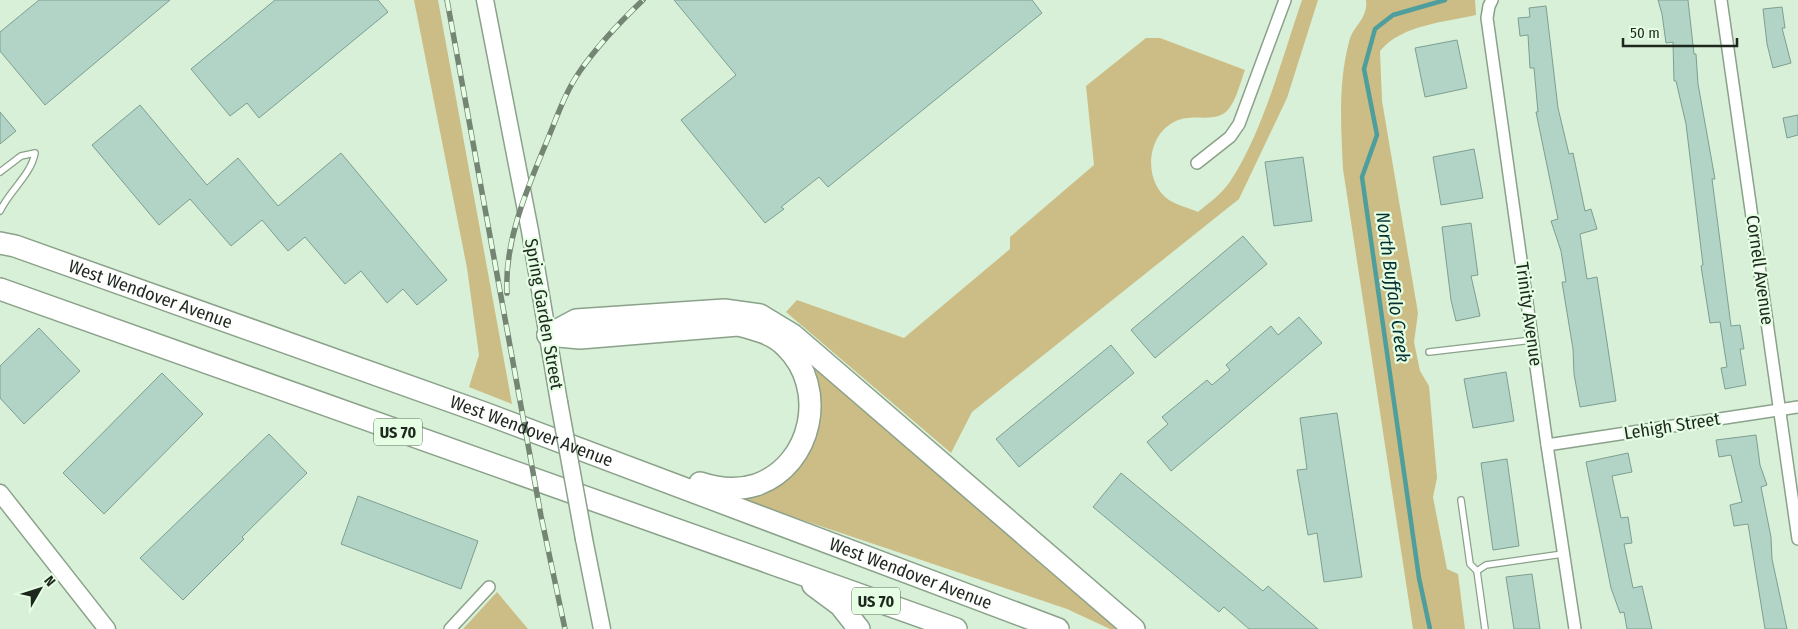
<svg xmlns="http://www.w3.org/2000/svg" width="1798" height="629" font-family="'Fira Sans Condensed',sans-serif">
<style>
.green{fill:#cbbd85}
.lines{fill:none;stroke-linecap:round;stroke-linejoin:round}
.stream{stroke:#4e9e9d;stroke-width:4.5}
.building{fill:#b1d4c6;stroke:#7d9f92}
.lane-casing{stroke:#8aa18a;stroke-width:8}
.street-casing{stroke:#8aa18a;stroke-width:14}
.secondary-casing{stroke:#8aa18a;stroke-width:19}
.highway-casing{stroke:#8aa18a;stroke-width:24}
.lane{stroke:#fff;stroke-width:5.5}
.street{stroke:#fff;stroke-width:11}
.secondary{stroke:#fff;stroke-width:16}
.highway{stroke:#fff;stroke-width:21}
.rail-casing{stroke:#758574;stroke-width:5.5}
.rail{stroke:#e5fee4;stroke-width:4;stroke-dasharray:11;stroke-linecap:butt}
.secondary-bridge-casing{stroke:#8aa18a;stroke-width:19;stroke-linecap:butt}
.secondary-bridge{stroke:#fff;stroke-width:16}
.labels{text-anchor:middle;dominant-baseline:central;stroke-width:4.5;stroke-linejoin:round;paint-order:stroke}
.shield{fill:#e5fee4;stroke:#5a6859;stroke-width:1}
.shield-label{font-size:16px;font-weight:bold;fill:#1e271e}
.street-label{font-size:18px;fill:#1e271e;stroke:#e5fee4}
.water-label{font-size:19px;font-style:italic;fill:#073130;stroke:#e5fee4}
</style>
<rect width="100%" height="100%" fill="#d8f0d7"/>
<g class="green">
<polygon points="414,0 438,0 512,404 469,387 479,355 467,268"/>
<path d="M 1302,0 L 1318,0 L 1287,98 L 1239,199 L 972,412 L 951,453 L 786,312 L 797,300 L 904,338 L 1010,249 L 1010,237 L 1094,165 L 1086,86 L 1146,38 L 1160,38 L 1245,70 C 1240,83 1235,107 1223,114 C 1208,122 1192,113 1174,122 C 1146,136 1143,182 1169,200 C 1177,205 1189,208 1198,212 C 1210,202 1223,193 1231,180 C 1263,132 1283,55 1302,0 Z"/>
<path d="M 1366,0 L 1475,0 L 1476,15 C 1445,22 1401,25 1380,51 L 1382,101 L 1418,313 L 1414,342 L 1420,371 L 1429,386 L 1437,478 L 1433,497 L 1447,569 L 1458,574 L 1465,629 L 1413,629 L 1343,169 C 1341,127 1338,83 1349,42 C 1353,25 1368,20 1366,0 Z"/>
<polygon points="800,353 1120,629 1110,629 1067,609 728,495 800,464"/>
<polygon points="497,592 528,629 463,629"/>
</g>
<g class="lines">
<polyline class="stream" points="1430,629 1419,578 1362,177 1377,135 1364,69 1375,29 1393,15 1445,0"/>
</g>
<g class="building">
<polygon points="39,0 170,0 45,105 0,51 0,32"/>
<polygon points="275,0 378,0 388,12 259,118 247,103 230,116 191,69"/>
<polygon points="674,0 1032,0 1042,13 828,187 819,177 781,207 784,209 765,223 681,120 736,75"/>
<polygon points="1658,0 1688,0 1694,54 1696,54 1698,84 1715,179 1712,179 1731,326 1740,325 1744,349 1740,349 1746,385 1725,389 1721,368 1727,367 1720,322 1710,323 1701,266 1703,265 1686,124 1676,81 1674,81 1673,42 1666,43 1662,14"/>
<polygon points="1546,6 1558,108 1569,154 1573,153 1585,211 1591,209 1597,229 1580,234 1587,279 1597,277 1616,401 1580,407 1574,374 1573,349 1562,282 1566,282 1561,251 1551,221 1558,219 1536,112 1538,112 1534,68 1530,68 1528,35 1520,36 1518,18 1530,17 1529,8"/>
<polygon points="1782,7 1785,28 1782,28 1791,63 1773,68 1767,44 1763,9"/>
<polygon points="1457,40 1467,88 1425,97 1415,48"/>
<polygon points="140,105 207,185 238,158 278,206 341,153 447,280 417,305 403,289 387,303 361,271 345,284 305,237 288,251 262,220 231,246 190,199 159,225 92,145"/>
<polygon points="0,112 16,131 0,144"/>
<polygon points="1798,115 1798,135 1787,138 1783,118"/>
<polygon points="1474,149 1483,198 1441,205 1433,157"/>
<polygon points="1303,157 1312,221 1274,226 1265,162"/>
<polygon points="1471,223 1478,275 1471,276 1480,316 1456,321 1451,300 1442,227"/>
<polygon points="1243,236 1267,264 1155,358 1131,330"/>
<polygon points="1299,317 1322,343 1171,471 1147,442 1168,424 1162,417 1207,380 1212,385 1230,370 1226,365 1271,326 1278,335"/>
<polygon points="39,328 80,371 24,424 0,398 0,366"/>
<polygon points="1111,345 1134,373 1019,467 996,439"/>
<polygon points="1506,372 1514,421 1473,428 1464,379"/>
<polygon points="162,373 203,414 104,514 63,473"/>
<polygon points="1337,413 1362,577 1324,582 1317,533 1308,535 1297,470 1307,469 1300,418"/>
<polygon points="269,434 307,473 242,537 244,539 183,600 140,558"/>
<polygon points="1756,435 1760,465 1767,485 1761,487 1771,537 1772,559 1787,629 1765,629 1748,524 1734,526 1730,505 1742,502 1731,455 1719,457 1716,440"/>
<polygon points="1628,453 1632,472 1612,476 1621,518 1628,517 1632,543 1624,544 1633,588 1642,586 1652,629 1627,629 1624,612 1620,613 1611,588 1586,462"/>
<polygon points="1507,459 1519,546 1493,550 1481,463"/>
<polygon points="1121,473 1263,591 1268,586 1318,629 1249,629 1224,607 1219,612 1093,507"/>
<polygon points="358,496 478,541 461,589 341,544"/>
<polygon points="1532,574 1540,629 1514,629 1506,577"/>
</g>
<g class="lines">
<defs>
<g id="lane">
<path d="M 0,172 L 21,156 L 35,153 C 31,175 10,190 0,211"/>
<polyline points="1429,352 1532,340"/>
<polyline points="1461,500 1470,564 1477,571 1485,629"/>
<polyline points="1477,571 1486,565 1563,554"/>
</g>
<g id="street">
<polyline points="1492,0 1489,6 1487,18 1547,445 1575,629"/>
<polyline points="1721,0 1798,539"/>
<polyline points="1197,163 1230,137 1239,124 1285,0"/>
<polyline points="1547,445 1798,407"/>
<polyline points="450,629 489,587"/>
</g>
<g id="secondary">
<polyline points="485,0 530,231 559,402"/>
<polyline points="0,493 107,629"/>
<polyline points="584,539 602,629"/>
</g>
<g id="highway">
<path id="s1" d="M 0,243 L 15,246 L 484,413 L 1058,629"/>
<polyline points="0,289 956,629"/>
<polyline points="548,335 576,320 724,310 760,315 793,335 1134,629"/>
<path d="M 548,335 L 580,338 L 738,325 C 755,329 774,334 786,347 C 828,388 813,465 756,485 C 737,491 718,489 700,483"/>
<polyline points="813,585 840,605 859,629"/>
</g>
</defs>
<use href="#lane" class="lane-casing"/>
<use href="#street" class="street-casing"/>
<use href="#secondary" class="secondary-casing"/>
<use href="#highway" class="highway-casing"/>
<use href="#lane" class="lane"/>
<use href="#street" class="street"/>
<use href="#secondary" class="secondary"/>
<use href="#highway" class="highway"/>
<defs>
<g id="rail">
<polyline points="447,0 541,516 565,629"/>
<path d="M 507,293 C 504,239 529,185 549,136 C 558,114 566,91 580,71 C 598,45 620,22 643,0"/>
</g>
</defs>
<use href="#rail" class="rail-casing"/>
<use href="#rail" class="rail"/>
<defs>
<polyline id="secondary-bridge" points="559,402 584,539"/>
</defs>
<use href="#secondary-bridge" class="secondary-bridge-casing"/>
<use href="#secondary-bridge" class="secondary-bridge"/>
</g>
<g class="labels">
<g class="shield">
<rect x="374" y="418.5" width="48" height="27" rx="4"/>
<rect x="852" y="587.5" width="48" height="27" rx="4"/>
</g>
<g class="shield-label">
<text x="398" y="432">US 70</text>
<text x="876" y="601">US 70</text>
</g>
<g class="street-label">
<text transform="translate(1760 270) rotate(82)">Cornell Avenue</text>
<text stroke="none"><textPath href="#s1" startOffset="159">West Wendover Avenue</textPath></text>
<text transform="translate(544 314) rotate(80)">Spring Garden Street</text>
<text transform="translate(1529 314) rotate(82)">Trinity Avenue</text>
<text transform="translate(1672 426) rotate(-9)">Lehigh Street</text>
<text stroke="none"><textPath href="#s1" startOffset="564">West Wendover Avenue</textPath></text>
<text stroke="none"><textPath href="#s1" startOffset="969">West Wendover Avenue</textPath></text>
</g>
<g class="water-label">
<text transform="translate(1393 287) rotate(82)">North Buffalo Creek</text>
</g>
</g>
<g transform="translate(40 589) rotate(51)" stroke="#e5fee4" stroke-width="4" paint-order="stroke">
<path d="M0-4L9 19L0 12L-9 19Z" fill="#1e271e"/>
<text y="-8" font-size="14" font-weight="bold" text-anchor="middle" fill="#1e271e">N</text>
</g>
<path d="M1623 38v8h114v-8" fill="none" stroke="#1e271e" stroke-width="2.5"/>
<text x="1630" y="38" font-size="15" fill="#1e271e" stroke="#e5fee4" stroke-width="4" paint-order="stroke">50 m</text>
</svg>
